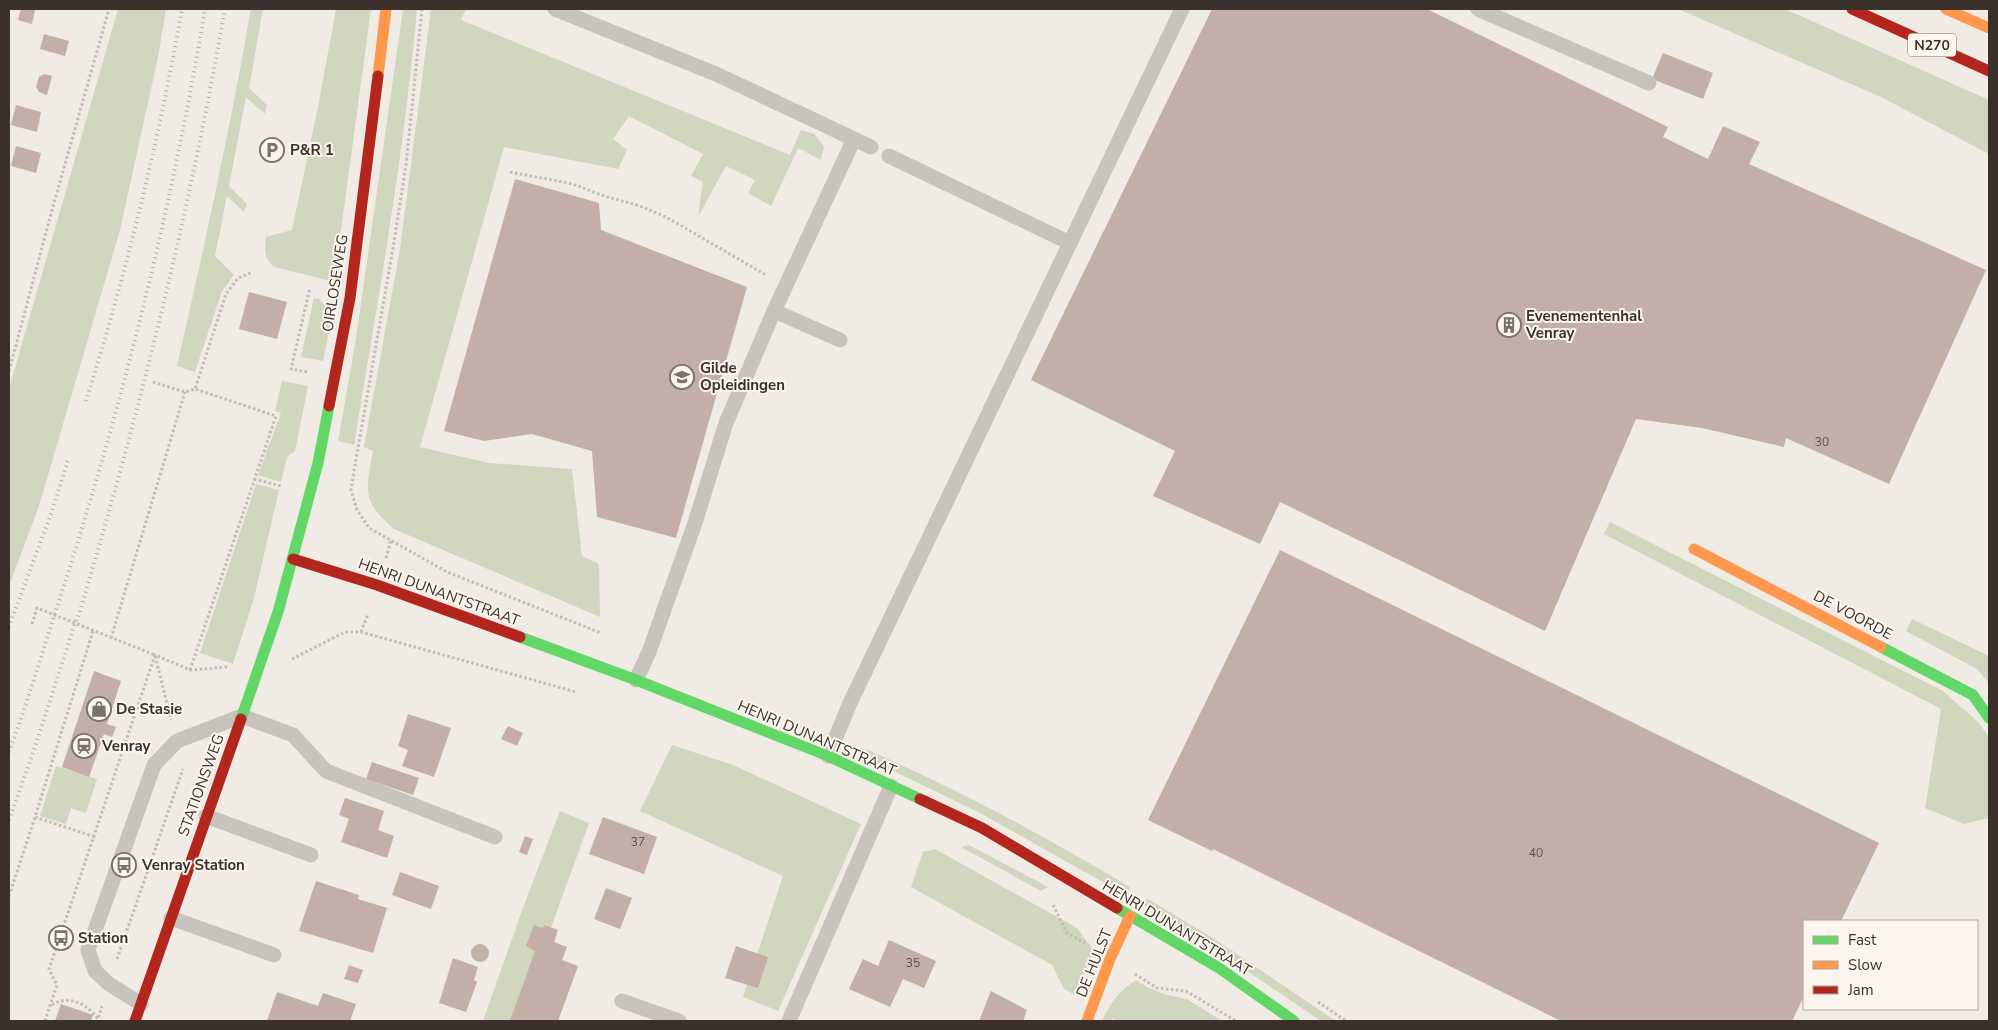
<svg xmlns="http://www.w3.org/2000/svg" width="1998" height="1030" font-family="'Nunito Sans',sans-serif">
<style>
.green{fill:#d1d6bf}
.building{fill:#c3afa7}
.lines{fill:none;stroke-linecap:round;stroke-linejoin:round}
.path{stroke:#c2bbb6;stroke-width:3;stroke-dasharray:2.5 2.5;stroke-linecap:butt}
.lane{stroke:#c9c3be;stroke-width:15}
.fast{stroke:#63d668;stroke-width:11}
.slow{stroke:#ff974d;stroke-width:11}
.jam{stroke:#b3261e;stroke-width:11}
.rail{stroke:#b1aca8;stroke-width:4;stroke-dasharray:1 4;stroke-linecap:butt}
.labels{text-anchor:middle;dominant-baseline:central;stroke-width:4;stroke-linejoin:round;paint-order:stroke}
.number-label{font-size:12px;fill:#5d504a}
.shield{fill:#fbf5ee;stroke:#756b66;stroke-width:1}
.shield-label{font-size:14px;font-weight:bold;fill:#3b302b}
.poi-label{font-size:15px;font-weight:bold;fill:#3b302b;stroke:#fbf5ee;text-anchor:start}
.street-label{font-size:15px;fill:#3b302b;stroke:#fbf5ee}
</style>
<rect width="100%" height="100%" fill="#f0ebe5"/>
<g class="green">
<polygon points="118,9 166,9 158,57 120,230 39,506 9,586 9,389"/>
<path d="M 251,9 L 263,9 L 249,88 L 267,105 L 265,114 L 246,97 L 229,186 L 247,204 L 244,212 L 227,196 L 215,256 L 234,275 L 222,291 L 195,372 L 177,366 C 204,248 230,129 251,9 Z"/>
<path d="M 336,9 L 371,9 L 334,282 L 274,267 C 263,257 265,251 266,237 L 292,230 L 318,107 Z"/>
<path d="M 403,9 L 417,9 C 404,155 378,300 354,445 L 338,441 L 356,339 Z"/>
<path d="M 431,9 L 466,9 L 461,20 L 790,155 L 801,130 L 814,134 L 824,146 L 821,160 L 798,148 L 771,206 L 748,193 L 755,180 L 726,166 L 698,217 L 703,182 L 691,176 L 703,154 L 629,116 L 613,139 L 627,150 L 618,169 L 504,147 L 420,447 L 489,463 L 572,469 L 582,556 L 599,564 L 600,617 L 394,529 C 361,500 366,491 373,451 L 364,447 L 400,249 Z"/>
<polygon points="1678,9 1785,9 1989,100 1989,154 1881,97"/>
<polygon points="314,298 319,299 330,311 333,311 323,361 301,357"/>
<polygon points="282,381 308,386 295,451 287,457 281,482 258,475 281,413 275,411"/>
<polygon points="256,484 279,490 254,598 233,664 200,653"/>
<polygon points="1610,522 1943,691 1978,722 1989,737 1989,818 1964,824 1925,808 1941,709 1604,534"/>
<polygon points="1912,619 1989,656 1989,683 1977,669 1906,631"/>
<polygon points="672,745 733,765 861,824 778,1011 743,997 783,876 640,811"/>
<path d="M 866,749 C 957,789 1045,836 1130,887 L 1126,895 L 980,813 L 871,760 Z"/>
<polygon points="56,766 97,779 86,813 71,808 66,824 40,816"/>
<polygon points="560,811 589,823 517,1021 483,1021 524,905"/>
<polygon points="969,845 1048,887 1041,891 961,847"/>
<polygon points="935,849 1077,928 1094,951 1075,995 1064,989 1052,965 911,887 923,852"/>
<polygon points="1148,899 1216,940 1336,1021 1321,1021 1222,954 1139,902"/>
<path d="M 1136,980 L 1147,987 L 1163,994 L 1187,999 L 1222,1021 L 1117,1021 L 1113,1018 L 1111,1021 L 1102,1021 C 1110,1003 1119,991 1136,980 Z"/>
</g>
<g class="building">
<polygon points="21,9 35,10 32,24 18,20"/>
<polygon points="1212,9 1427,9 1668,127 1663,137 1708,159 1723,126 1760,142 1749,164 1986,270 1889,484 1786,438 1784,447 1702,428 1636,419 1545,631 1280,502 1260,544 1153,496 1175,451 1031,380"/>
<polygon points="44,34 69,41 65,56 40,49"/>
<polygon points="1663,53 1713,73 1703,99 1652,79"/>
<polygon points="44,74 52,76 47,95 39,92 36,87 39,77"/>
<polygon points="16,105 41,112 37,132 11,125"/>
<polygon points="16,146 41,153 36,173 11,166"/>
<polygon points="515,179 599,203 601,230 747,287 676,538 597,517 592,451 532,434 484,441 444,431"/>
<polygon points="249,292 287,302 277,339 239,329"/>
<polygon points="1280,550 1879,843 1841,921 1804,921 1804,996 1792,1021 1561,1021 1213,849 1212,851 1148,820"/>
<polygon points="94,671 121,681 107,724 116,727 112,737 104,734 89,777 62,767"/>
<polygon points="408,714 451,728 434,777 402,766 408,750 398,746"/>
<polygon points="508,726 523,733 517,746 501,739"/>
<polygon points="372,762 419,778 413,795 366,779"/>
<polygon points="345,798 384,811 378,830 394,836 387,858 341,842 349,819 339,815"/>
<polygon points="603,817 657,837 644,874 589,854"/>
<polygon points="525,836 533,839 527,855 519,852"/>
<polygon points="400,872 439,886 431,909 392,895"/>
<polygon points="316,881 359,895 358,899 387,908 373,953 299,931"/>
<polygon points="606,888 632,898 620,929 594,919"/>
<polygon points="534,925 543,928 544,925 558,930 554,942 567,947 562,960 578,966 558,1021 510,1021 535,951 526,946"/>
<polygon points="889,940 936,961 924,988 903,979 890,1007 849,989 863,959 878,966"/>
<circle cx="480" cy="953" r="9"/>
<polygon points="736,946 768,957 758,988 725,978"/>
<polygon points="453,958 478,967 474,980 477,982 466,1012 439,1003"/>
<polygon points="349,965 363,970 358,983 344,979"/>
<polygon points="991,991 1027,1010 1023,1021 979,1021"/>
<polygon points="277,992 318,1006 323,993 356,1004 350,1021 267,1021"/>
<polygon points="61,1004 93,1015 91,1021 55,1021"/>
</g>
<g class="lines">
<g class="path">
<polyline points="422,9 406,165 393,248 354,471 351,490 357,510 369,528 447,572 601,633"/>
<polyline points="510,172 573,184 601,195 640,206 666,217 766,275"/>
<polyline points="9,371 52,210 109,9"/>
<polyline points="307,372 291,369 310,288"/>
<polyline points="153,382 185,392 195,389 226,294 238,278 253,272"/>
<polyline points="254,479 281,486"/>
<polyline points="386,558 391,540"/>
<polyline points="32,624 37,608 155,655 171,720"/>
<polyline points="93,631 35,817 95,837"/>
<polyline points="361,632 368,614"/>
<polyline points="111,638 185,392"/>
<polyline points="292,659 345,632 361,632 576,692"/>
<polyline points="190,670 276,416 195,389"/>
<polyline points="9,896 35,817"/>
<polyline points="1053,905 1067,933 1085,943"/>
<polyline points="117,959 183,769"/>
<polyline points="1135,974 1157,988 1186,991 1236,1021"/>
<polyline points="1318,1002 1346,1021"/>
<path d="M 52,1005 C 69,994 87,1004 98,1019 L 102,1006"/>
<polyline points="45,1021 57,985 49,969 155,655 190,670 228,667"/>
</g>
<g class="lane">
<polyline points="555,9 716,74 871,147"/>
<polyline points="1478,9 1649,83"/>
<polyline points="889,156 1070,243"/>
<polyline points="774,311 840,340"/>
<polyline points="636,680 649,652 695,523 726,423 774,311 854,139"/>
<polyline points="828,756 850,703 1182,9"/>
<polyline points="206,816 311,855"/>
<polyline points="171,918 274,955"/>
<polyline points="622,1001 679,1021"/>
<polyline points="141,1004 109,984 95,971 88,950 154,765 177,741 242,716 293,735 326,771 495,837"/>
<polyline points="789,1021 891,786"/>
</g>
<g class="fast">
<polyline points="520,637 636,680 828,756 920,799"/>
<polyline points="1881,647 1973,695 1989,718"/>
<polyline points="241,719 278,612 318,463 329,406"/>
<polyline points="1117,908 1219,968 1294,1021"/>
</g>
<g class="slow">
<polyline points="1946,9 1989,28"/>
<polyline points="378,76 386,9"/>
<polyline points="1694,549 1881,647"/>
<polyline points="1087,1021 1110,959 1130,916"/>
</g>
<g class="jam">
<polyline points="1852,9 1989,71"/>
<polyline points="329,406 350,298 378,76"/>
<polyline points="293,559 377,585 520,637"/>
<polyline points="920,799 982,828 1117,908"/>
<polyline points="135,1021 241,719"/>
</g>
<g class="rail">
<path d="M 86,401 C 126,273 159,141 182,9"/>
<polyline points="9,627 52,511 68,460"/>
<path d="M 9,752 C 28,702 43,649 60,598 C 122,406 172,208 205,9"/>
<path d="M 9,820 L 34,750 L 75,623 L 79,614 C 139,415 189,214 225,9"/>
</g>
</g>
<defs>
<symbol id="parking-ring" viewBox="-11 -11 22 22"><circle r="9.5" fill="#fbf5ee" stroke="#7a716c" stroke-width="1.5"/><path d="M-3.5-5.5H1a3.5 3.5 0 0 1 0 7H-1V5.5H-3.5ZM-1-3.4V-.6H.8a1.4 1.4 0 0 0 0-2.8Z" fill="#7a716c"/></symbol>
<symbol id="building-ring" viewBox="-11 -11 22 22"><circle r="9.5" fill="#fbf5ee" stroke="#7a716c" stroke-width="1.5"/><path d="M-4-6H4V6H1V3H-1V6H-4ZM-2.5-4.3h1.7v1.8h-1.7ZM.8-4.3h1.7v1.8H.8ZM-2.5-1h1.7V.8h-1.7ZM.8-1h1.7V.8H.8Z" fill="#7a716c"/></symbol>
<symbol id="university-ring" viewBox="-11 -11 22 22"><circle r="9.5" fill="#fbf5ee" stroke="#7a716c" stroke-width="1.5"/><path d="M0-5L7-2L0 1L-7-2ZM-4 1L0 2.5L4 1V4Q0 6-4 4Z" fill="#7a716c"/></symbol>
<symbol id="shop-ring" viewBox="-11 -11 22 22"><circle r="9.5" fill="#fbf5ee" stroke="#7a716c" stroke-width="1.5"/><path d="M-5-2.5h2.3a2.7 3.5 0 0 1 5.4 0H5L5.5 6h-11ZM-1.5-2.5h3a1.5 2.3 0 0 0-3 0Z" fill="#7a716c"/></symbol>
<symbol id="station-ring" viewBox="-11 -11 22 22"><circle r="9.5" fill="#fbf5ee" stroke="#7a716c" stroke-width="1.5"/><path d="M-3-6H3Q5-6 5-4V2Q5 4 3 4L4.5 6H3L1.5 4h-3L-3 6H-4.5L-3 4Q-5 4-5 2V-4Q-5-6-3-6ZM-3.5-4v3h7v-3ZM-3.5 1v1.5H-2V1ZM2 1v1.5H3.5V1Z" fill="#7a716c"/></symbol>
<symbol id="bus-ring" viewBox="-11 -11 22 22"><circle r="9.5" fill="#fbf5ee" stroke="#7a716c" stroke-width="1.5"/><path d="M-5-6H5V4H4V6H2V4H-2V6H-4V4H-5ZM-3.5-4V0h7V-4ZM-3.5 1.2v1.5H-2V1.2ZM2 1.2v1.5H3.5V1.2Z" fill="#7a716c"/></symbol>
</defs>
<g fill-rule="evenodd">
<use href="#parking-ring" x="258" y="136" width="28" height="28"/>
<use href="#building-ring" x="1495" y="311" width="28" height="28"/>
<use href="#university-ring" x="668" y="363" width="28" height="28"/>
<use href="#shop-ring" x="85" y="695" width="28" height="28"/>
<use href="#station-ring" x="70" y="732" width="28" height="28"/>
<use href="#bus-ring" x="110" y="851" width="28" height="28"/>
<use href="#bus-ring" x="47" y="924" width="28" height="28"/>
</g>
<g class="labels">
<g class="number-label">
<text x="1822" y="442">30</text>
<text x="638" y="842">37</text>
<text x="1536" y="853">40</text>
<text x="913" y="963">35</text>
</g>
<rect class="shield" x="1908" y="33.5" width="48" height="23" rx="4"/>
<g class="shield-label">
<text x="1932" y="45">N270</text>
</g>
<g class="poi-label">
<text x="290" y="150">P&amp;R 1</text>
<text x="1526" y="316">Evenementenhal<tspan x="1526" dy="17">Venray</tspan></text>
<text x="700" y="368">Gilde<tspan x="700" dy="17">Opleidingen</tspan></text>
<text x="116" y="709">De Stasie</text>
<text x="102" y="746">Venray</text>
<text x="142" y="865">Venray Station</text>
<text x="78" y="938">Station</text>
</g>
<g class="street-label">
<text transform="translate(335 283) rotate(-81)">OIRLOSEWEG</text>
<text transform="translate(439 592) rotate(20)">HENRI DUNANTSTRAAT</text>
<text transform="translate(1853 615) rotate(28)">DE VOORDE</text>
<text transform="translate(817 738) rotate(23)">HENRI DUNANTSTRAAT</text>
<text transform="translate(201 785) rotate(-70)">STATIONSWEG</text>
<text transform="translate(1177 928) rotate(31)">HENRI DUNANTSTRAAT</text>
<text transform="translate(1094 963) rotate(-68)">DE HULST</text>
</g>
</g>
<rect width="1998" height="1030" fill="none" stroke="#3b302b" stroke-width="20"/>
<rect x="1803" y="920" width="175" height="90" fill="#fbf5ee" stroke="#aea6a0"/>
<rect x="1813" y="936" width="25" height="8" fill="#63d668" stroke="#aea6a0"/>
<text x="1848" y="945" font-size="15" fill="#3b302b">Fast</text>
<rect x="1813" y="961" width="25" height="8" fill="#ff974d" stroke="#aea6a0"/>
<text x="1848" y="970" font-size="15" fill="#3b302b">Slow</text>
<rect x="1813" y="986" width="25" height="8" fill="#b3261e" stroke="#aea6a0"/>
<text x="1848" y="995" font-size="15" fill="#3b302b">Jam</text>
</svg>
